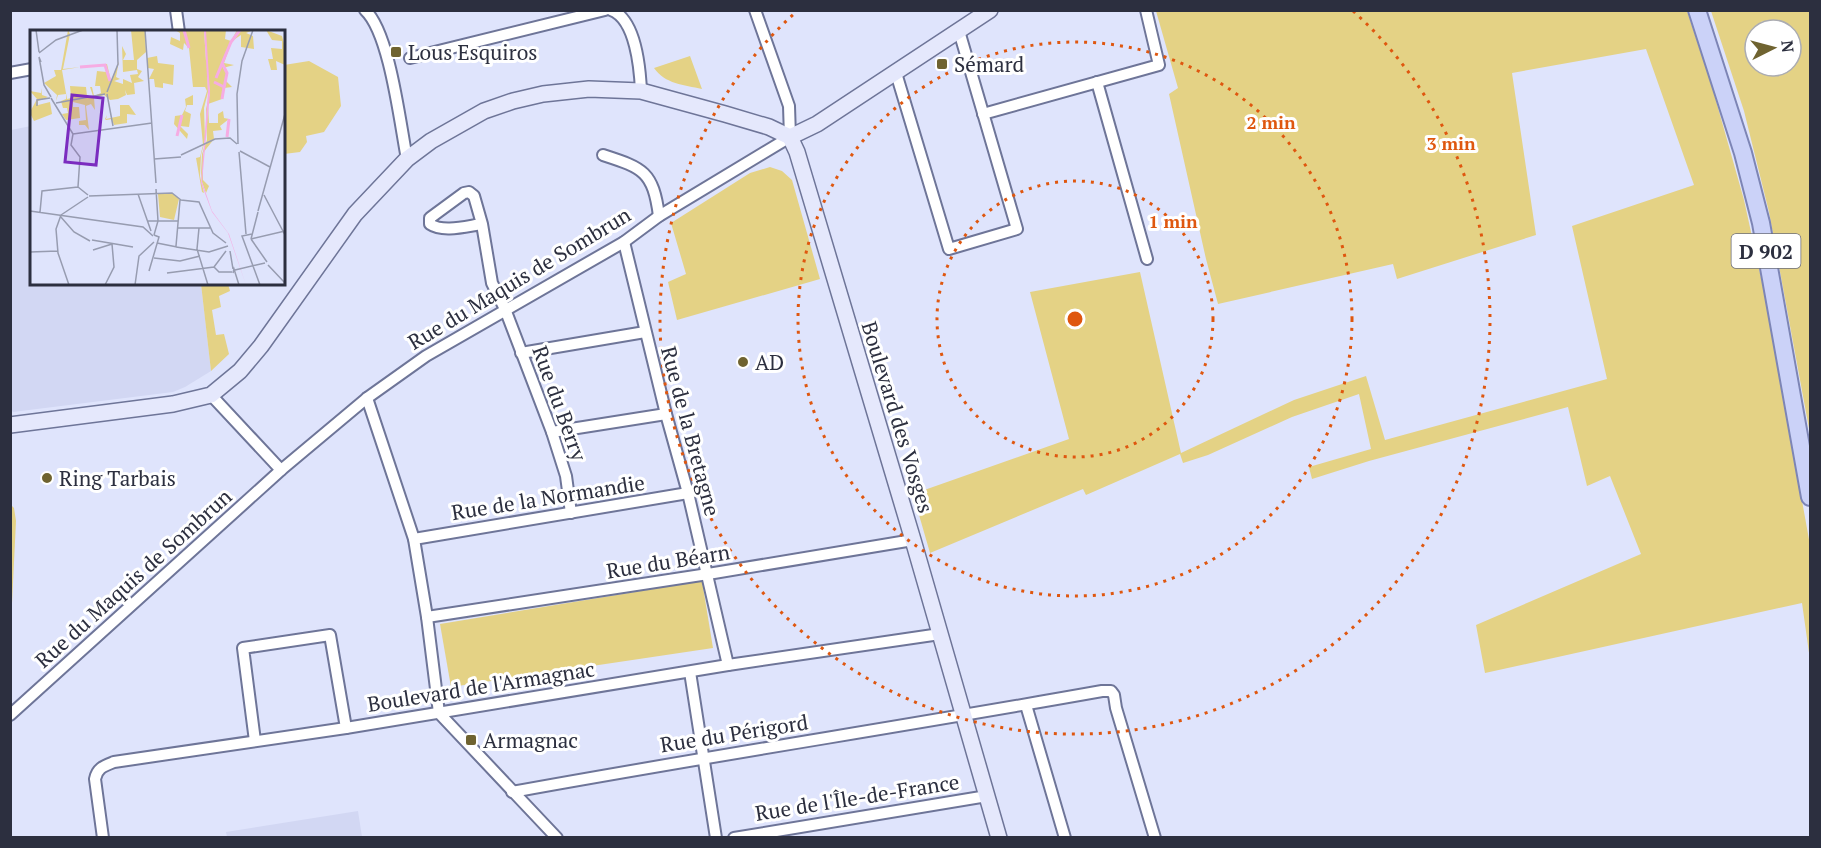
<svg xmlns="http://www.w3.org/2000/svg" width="1821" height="848" font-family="'PT Serif',serif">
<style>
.built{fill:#d2d7f3}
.green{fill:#e4d285;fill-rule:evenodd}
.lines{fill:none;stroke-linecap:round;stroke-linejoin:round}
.street-casing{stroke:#6e7598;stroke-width:14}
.secondary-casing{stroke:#6e7598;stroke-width:18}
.primary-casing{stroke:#7d85b5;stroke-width:20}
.street{stroke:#fff;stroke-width:10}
.secondary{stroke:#e5e8fc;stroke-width:15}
.primary{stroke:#cbd2f8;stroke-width:16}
.ring{fill:none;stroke:#df570f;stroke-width:3;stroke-dasharray:3 6}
.poi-dot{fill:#6f6330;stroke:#fff;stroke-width:2}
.labels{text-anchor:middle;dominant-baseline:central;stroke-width:6;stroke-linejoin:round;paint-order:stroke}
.shield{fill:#fff;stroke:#6b6d79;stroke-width:1.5}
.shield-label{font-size:20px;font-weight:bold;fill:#2c2f3f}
.poi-label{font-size:21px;fill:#2c2f3f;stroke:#fff;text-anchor:start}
.street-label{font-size:21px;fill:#2c2f3f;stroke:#fff}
.inset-river{fill:none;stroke:#f6ace3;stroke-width:3}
.inset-road{fill:none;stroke:#979cb0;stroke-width:1.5}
.view{fill:#7b2cbf;fill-opacity:0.15;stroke:#7b2cbf;stroke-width:3}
.inset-edge{fill:none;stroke:#2c2f3f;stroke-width:3}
.centre{fill:#df570f;stroke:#fff;stroke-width:3}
.ring-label{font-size:18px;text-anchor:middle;font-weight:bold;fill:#df570f;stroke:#fff;stroke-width:6;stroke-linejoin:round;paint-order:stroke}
</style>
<rect width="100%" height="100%" fill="#dfe4fc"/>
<g class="built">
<polygon points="31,126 32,284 201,284 211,371 185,387 173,392 13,412 11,410 11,130"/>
<polygon points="358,811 362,837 227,837 226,832"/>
</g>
<g class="green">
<polygon points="1156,11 1687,11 1711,83 1744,200 1765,296 1810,545 1810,660 1802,603 1485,673 1476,625 1641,554 1610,476 1587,486 1568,407 1369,461 1312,479 1309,467 1371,449 1359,394 1292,417 1208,455 1183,463 1180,454 1086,495 1083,489 930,553 913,494 1069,439 1030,292 1140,272 1181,453 1294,400 1366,376 1385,440 1607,379 1572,226 1694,185 1646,49 1512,73 1536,235 1397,279 1393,264 1218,304 1206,259 1169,94 1178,88"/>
<path d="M 1711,11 L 1810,11 L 1810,434 L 1769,212 L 1744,111 ZM 1755,30 L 1791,30 L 1791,66 L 1755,66 Z"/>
<path d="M 690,56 L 702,89 C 684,85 665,84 654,68 Z"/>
<polygon points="309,61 338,77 341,106 324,132 306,136 307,142 300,152 284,154 284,65"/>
<polygon points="770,167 782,171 792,180 820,279 677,320 668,282 686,274 671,223 750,173"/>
<polygon points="201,284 228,284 230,291 219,296 221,307 212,310 216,335 224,334 229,354 211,371"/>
<polygon points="11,505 14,508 16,521 11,624"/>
<polygon points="702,581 713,648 451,687 440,624"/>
</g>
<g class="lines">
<defs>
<g id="street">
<polyline points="176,10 179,32"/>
<path d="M 365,10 C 390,33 400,124 407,159"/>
<path d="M 611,10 C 636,19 640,69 641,91"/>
<polyline points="410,58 605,10"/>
<polyline points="10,73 32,69"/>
<polyline points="896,73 949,249 1017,229 959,31"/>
<polyline points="1097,82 1147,259"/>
<polyline points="983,114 1159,65 1146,10"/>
<path d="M 603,155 C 643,168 653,171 659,216"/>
<path d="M 482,224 C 467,226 443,233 430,224 L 430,218 L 464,193 L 469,192 L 474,196 L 482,224 L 492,283 L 505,309 L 552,432 L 566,476 L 571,513"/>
<polyline points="624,242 666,414 688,493 728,665"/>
<polyline points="521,353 645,332"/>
<polyline points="211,395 281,470"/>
<polyline points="367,398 414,539 427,617 439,713 557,838"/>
<polyline points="552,432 666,414"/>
<polyline points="414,539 688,493"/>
<polyline points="427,617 708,574 913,540"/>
<polyline points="690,672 716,838"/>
<polyline points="1026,705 1065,838"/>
<polyline points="10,715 281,470 367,398 426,356 624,242 659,216 790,137 789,106 755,10"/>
<polyline points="255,741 243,648 330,635 346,728"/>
<path d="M 512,792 C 709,756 906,726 1102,691 L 1111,691 L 1114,695 L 1116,708 L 1155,838"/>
<path d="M 103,838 L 95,779 C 97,768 104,766 114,762 L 346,728 L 728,665 L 940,634"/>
<polyline points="734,838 987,796"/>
</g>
<g id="secondary">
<polyline points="790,137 797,152 913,540 999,838"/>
<polyline points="790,137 817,124 990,10"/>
<polyline points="10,425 173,404 211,395 240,371 261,346 355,214 407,159 431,141 484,111 513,101 543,94 589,89 641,91 725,114 769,127 790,137"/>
</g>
<polyline id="primary" points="1697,10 1743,153 1761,223 1810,497"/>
</defs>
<use href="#street" class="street-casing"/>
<use href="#secondary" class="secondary-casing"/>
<use href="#primary" class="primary-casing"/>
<use href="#street" class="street"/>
<use href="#secondary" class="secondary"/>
<use href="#primary" class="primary"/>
</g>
<g class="ring">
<circle cx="1075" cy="319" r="138"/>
<circle cx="1075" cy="319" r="277"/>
<path d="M1353 11A415 415 0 1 1 797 11"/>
</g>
<g class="poi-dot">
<rect x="390" y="46" width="12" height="12" rx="3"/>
<rect x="936" y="58" width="12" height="12" rx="3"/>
<circle cx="743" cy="362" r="6"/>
<circle cx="47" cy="478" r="6"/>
<rect x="465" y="734" width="12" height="12" rx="3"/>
</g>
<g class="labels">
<rect class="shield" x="1731.5" y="234" width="69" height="34" rx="4.5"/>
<g class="shield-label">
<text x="1766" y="251">D 902</text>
</g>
<g class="poi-label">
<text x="408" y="52">Lous Esquiros</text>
<text x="954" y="64">Sémard</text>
<text x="755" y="362">AD</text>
<text x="59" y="478">Ring Tarbais</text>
<text x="483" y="740">Armagnac</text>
</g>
<g class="street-label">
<text transform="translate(519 278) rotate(-31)">Rue du Maquis de Sombrun</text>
<text transform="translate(560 403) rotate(70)">Rue du Berry</text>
<text transform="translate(898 417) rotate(73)">Boulevard des Vosges</text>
<text transform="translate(691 431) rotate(75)">Rue de la Bretagne</text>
<text transform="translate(548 497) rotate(-9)">Rue de la Normandie</text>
<text transform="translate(668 561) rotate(-9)">Rue du Béarn</text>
<text transform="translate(133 578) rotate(-42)">Rue du Maquis de Sombrun</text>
<text transform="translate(481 686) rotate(-9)">Boulevard de l'Armagnac</text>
<text transform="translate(734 733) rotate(-9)">Rue du Périgord</text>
<text transform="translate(857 797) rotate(-9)">Rue de l'Île-de-France</text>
</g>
</g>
<g transform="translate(30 30)">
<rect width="255" height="255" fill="#dfe4fc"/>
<path d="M 38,0 L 40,4 L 33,39 L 77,34 L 81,51 L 89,31 L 86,47 L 90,49 L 84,51 L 93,54 L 93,49 L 102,53 L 100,45 L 108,44 L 107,40 L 93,42 L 92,16 L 96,24 L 93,30 L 104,30 L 101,0 L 115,0 L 116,22 L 107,30 L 107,39 L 112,41 L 108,47 L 114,51 L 104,53 L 105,64 L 97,65 L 95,60 L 96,65 L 88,69 L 80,70 L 74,65 L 64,68 L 65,80 L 61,74 L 56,76 L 59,100 L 55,95 L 49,95 L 49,91 L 56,90 L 55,75 L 43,72 L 43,77 L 49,77 L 50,88 L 36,90 L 32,84 L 38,83 L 37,78 L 33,78 L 31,71 L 36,69 L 36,64 L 28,65 L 26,71 L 27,65 L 14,53 L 26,46 L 24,40 L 31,40 ZM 63,35 L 75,36 L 76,42 L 67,41 L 65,56 L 70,56 L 71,63 L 64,66 L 62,57 L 60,57 L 63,66 L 57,66 L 56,57 L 40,56 L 41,68 L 37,69 L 32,40 ZM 145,0 L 174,0 L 176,31 L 176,0 L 196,0 L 195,9 L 201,11 L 207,0 L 223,0 L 216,3 L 223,6 L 224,19 L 211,17 L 211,5 L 202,11 L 194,33 L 204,35 L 193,38 L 197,43 L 195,50 L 202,57 L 194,58 L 192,69 L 178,74 L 179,93 L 188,93 L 188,84 L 193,81 L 194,88 L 199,89 L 190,96 L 192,100 L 183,101 L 184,109 L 173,123 L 173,150 L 179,156 L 176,163 L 172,152 L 171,143 L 172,124 L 177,110 L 176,79 L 180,63 L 177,35 L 178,62 L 174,78 L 175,110 L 171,125 L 170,146 L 174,163 L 172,162 L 166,128 L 170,127 L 173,115 L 170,84 L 177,61 L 175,57 L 163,57 L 159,18 L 154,13 L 153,20 L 140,14 L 141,7 L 150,11 L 150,3 ZM 236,0 L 252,6 L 255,17 L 255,35 L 246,31 L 247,40 L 241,40 L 238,29 L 243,29 L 241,18 L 252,19 L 252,11 L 242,10 ZM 127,26 L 128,33 L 144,35 L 143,55 L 133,53 L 133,58 L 125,57 L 124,49 L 119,49 L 124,39 L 118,38 L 117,28 ZM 11,58 L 12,65 L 18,67 L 8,71 L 8,75 L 20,72 L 22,84 L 4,91 L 1,85 L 0,91 L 0,82 L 7,69 L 0,61 L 11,63 ZM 163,65 L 163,75 L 157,75 L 155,81 L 161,84 L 159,97 L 150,96 L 158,104 L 157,109 L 144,94 L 145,86 L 152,85 L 156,77 L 155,69 ZM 90,75 L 99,75 L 106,85 L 97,84 L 97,93 L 84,95 L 82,89 L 76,90 L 75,89 L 77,85 L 76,89 L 90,86 ZM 128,164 L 143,164 L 149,169 L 144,190 L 130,187 Z" fill="#e4d285" fill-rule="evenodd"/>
<path d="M 174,0 L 176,0 L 180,63 L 172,152 L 182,181 L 199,204 L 216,255 L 198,203 L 182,182 L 171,153 L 178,62 Z" fill="#f6ace3"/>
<path class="inset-river" d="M 154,0 L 159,18M 192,33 L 197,43 L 194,58M 50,37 L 75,35 L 80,51M 186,48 L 201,12 L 210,0M 184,52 L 194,57 L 192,69M 147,106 L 152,85M 197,107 L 199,89"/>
<path class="inset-road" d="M 6,0 L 9,22M 115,0 L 126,153M 9,23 L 26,10 L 53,0M 11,32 L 9,27 L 14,55 L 21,67M 77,62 L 88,34 L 87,0M 77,64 L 83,96M 21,68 L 43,104M 26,73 L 75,64M 7,76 L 7,70 L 20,68M 43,104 L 122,93M 43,104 L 41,115 L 50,127 L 48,157 L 58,165M 208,114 L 207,64 L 212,31 L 223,0M 210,121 L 240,137M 209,122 L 216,204M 151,125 L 185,109 L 200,108 L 207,114M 124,129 L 151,127M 108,164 L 121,201M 234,165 L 255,205M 59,166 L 142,163 L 151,170 L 169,172 L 183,203 L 196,213M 0,181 L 113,197 L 123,206M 228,181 L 255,84M 10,182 L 12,161 L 48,157M 31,185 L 26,199 L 28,223 L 39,255M 31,185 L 58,167M 30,186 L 44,202 L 60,211M 118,191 L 148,191M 148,198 L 180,198M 169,198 L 167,219 L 178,255M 222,204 L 212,206 L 230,255M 124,205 L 128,191 L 126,159M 221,209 L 255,201M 221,209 L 237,232M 221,209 L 228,182M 62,210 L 103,217M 127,213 L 147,217M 146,216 L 150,170M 146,217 L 179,222 L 198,216M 63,220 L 82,214M 200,221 L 203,239M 0,222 L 28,221M 124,228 L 150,231 L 170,226M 238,235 L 255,253M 184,237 L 196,221M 184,237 L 189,242 L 202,242M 205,240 L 235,233M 119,241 L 129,207 L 124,205M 137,243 L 184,237M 203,243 L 204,239 L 209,255M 75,255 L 84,237 L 82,214M 105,255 L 109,226 L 124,212"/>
<path class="view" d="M 42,65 L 73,68 L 66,135 L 35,132 Z"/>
<rect width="255" height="255" class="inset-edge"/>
</g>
<circle cx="1075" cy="319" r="9" class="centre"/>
<g class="ring-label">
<text x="1271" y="129">2 min</text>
<text x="1451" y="150">3 min</text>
<text x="1173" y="228">1 min</text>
</g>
<rect width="1821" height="848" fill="none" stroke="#2c2f3f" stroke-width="24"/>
<g transform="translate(1773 48) rotate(84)"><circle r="28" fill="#ffffff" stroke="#abacb2" stroke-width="1.5"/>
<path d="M0-4.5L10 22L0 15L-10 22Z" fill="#6f6330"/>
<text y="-9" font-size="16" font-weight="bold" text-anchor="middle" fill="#2c2f3f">N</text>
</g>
</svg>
